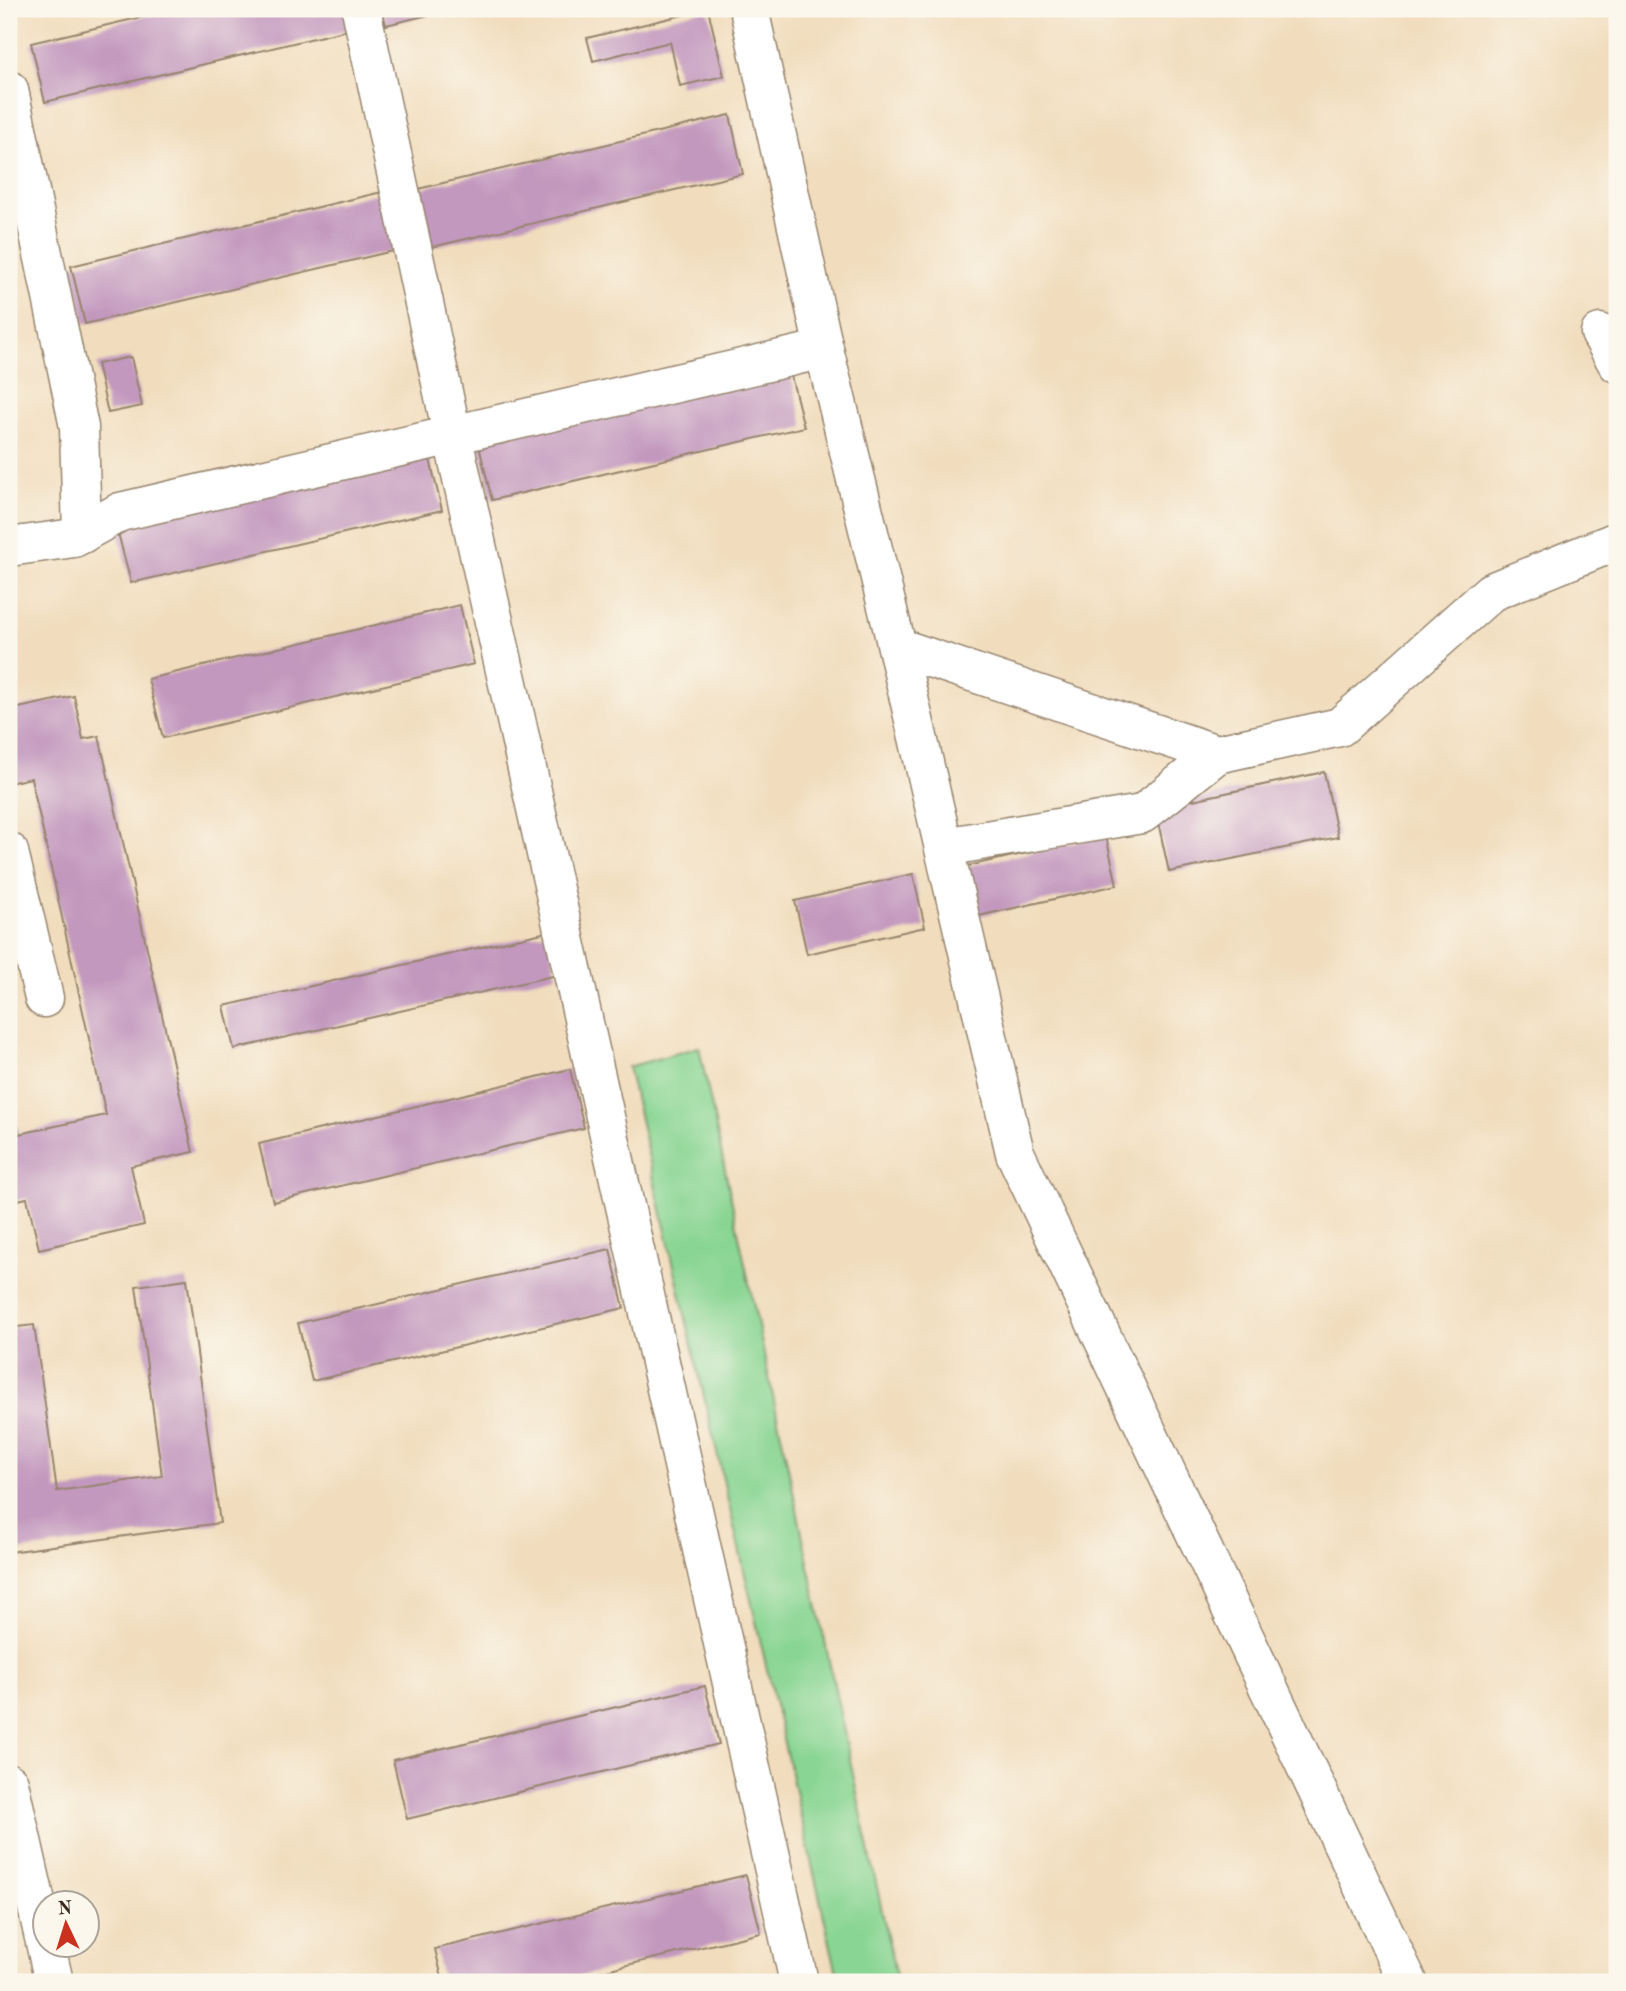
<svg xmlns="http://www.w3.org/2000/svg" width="1626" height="1991" font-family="'Old Standard TT',serif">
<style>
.green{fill:#89d593;stroke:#628058;stroke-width:2}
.building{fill:#c298be}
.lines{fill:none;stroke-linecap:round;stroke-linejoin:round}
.minor-casing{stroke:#96846e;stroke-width:41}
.minor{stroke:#fff;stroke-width:38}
</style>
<rect width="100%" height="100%" fill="#fbf7ec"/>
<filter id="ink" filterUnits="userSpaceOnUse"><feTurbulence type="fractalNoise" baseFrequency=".0143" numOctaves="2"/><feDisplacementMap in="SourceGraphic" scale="14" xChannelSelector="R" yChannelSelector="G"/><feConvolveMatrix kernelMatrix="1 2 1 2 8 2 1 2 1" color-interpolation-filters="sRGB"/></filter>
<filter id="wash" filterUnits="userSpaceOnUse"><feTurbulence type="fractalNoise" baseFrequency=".00686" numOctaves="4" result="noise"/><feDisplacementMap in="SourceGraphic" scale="28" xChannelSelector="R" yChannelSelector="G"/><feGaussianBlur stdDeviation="1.57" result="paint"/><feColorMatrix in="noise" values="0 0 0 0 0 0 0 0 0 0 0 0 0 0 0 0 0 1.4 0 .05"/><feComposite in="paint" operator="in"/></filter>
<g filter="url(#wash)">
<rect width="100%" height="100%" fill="#f1ddbd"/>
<polygon class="green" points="699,1047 897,1982 839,1982 628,1067"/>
<g id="blocks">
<g class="building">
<polygon points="176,9 352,9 356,28 45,102 31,43"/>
<polygon points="382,9 450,9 450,10 386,25"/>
<polygon points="708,9 724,76 680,86 670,42 593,61 587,38"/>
<polygon points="730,115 743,174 432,247 418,189"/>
<polygon points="382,192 397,250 85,324 71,266"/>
<polygon points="131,357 142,406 108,413 97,364"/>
<polygon points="789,368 804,427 492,500 478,442"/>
<polygon points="428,451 442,510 131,583 116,525"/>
<polygon points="460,605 474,664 163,738 148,679"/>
<polygon points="74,696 83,739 99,736 193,1152 131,1166 144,1225 39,1249 27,1198 9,1202 9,1092 19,1134 106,1115 31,778 9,783 9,710"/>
<polygon points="1324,772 1338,837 1169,872 1155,808"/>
<polygon points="1106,836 1117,885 974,917 963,867"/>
<polygon points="913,874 925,927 807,954 795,901"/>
<polygon points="547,932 557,975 234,1049 224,1006"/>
<polygon points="570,1069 584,1128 273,1202 259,1144"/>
<polygon points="610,1249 624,1308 312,1381 298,1323"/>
<polygon points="187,1279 220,1523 9,1552 9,1328 34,1325 57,1491 162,1476 136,1286"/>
<polygon points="705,1686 719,1744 407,1819 393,1760"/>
<polygon points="746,1875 761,1933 556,1982 443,1982 435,1949"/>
</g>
</g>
</g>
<g filter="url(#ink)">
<use href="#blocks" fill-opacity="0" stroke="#96846e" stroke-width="2"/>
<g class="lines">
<defs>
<g id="minor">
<polyline points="361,9 452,434 799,1982"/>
<polyline points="749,9 824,349 897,647 1015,1153 1408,1982"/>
<polyline points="9,90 79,427 82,534"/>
<polyline points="1600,333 1617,363"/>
<polyline points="9,547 74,538 120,512 824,349"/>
<polyline points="897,647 1217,754 1340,727 1491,592 1617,541"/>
<polyline points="944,847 1142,814 1217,754"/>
<polyline points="9,852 44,998"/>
<polyline points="9,1783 54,1982"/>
</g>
</defs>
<use href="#minor" class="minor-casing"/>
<use href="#minor" class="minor"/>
</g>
</g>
<rect width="1626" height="1991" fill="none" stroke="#fbf7ec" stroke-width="35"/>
<g transform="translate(66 1924) rotate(356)"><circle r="33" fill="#fbf7ec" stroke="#aea59a" stroke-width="2"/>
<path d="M0-5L12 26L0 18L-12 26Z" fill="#c8321e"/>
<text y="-10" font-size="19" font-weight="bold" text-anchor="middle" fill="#3b2a1e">N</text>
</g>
</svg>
